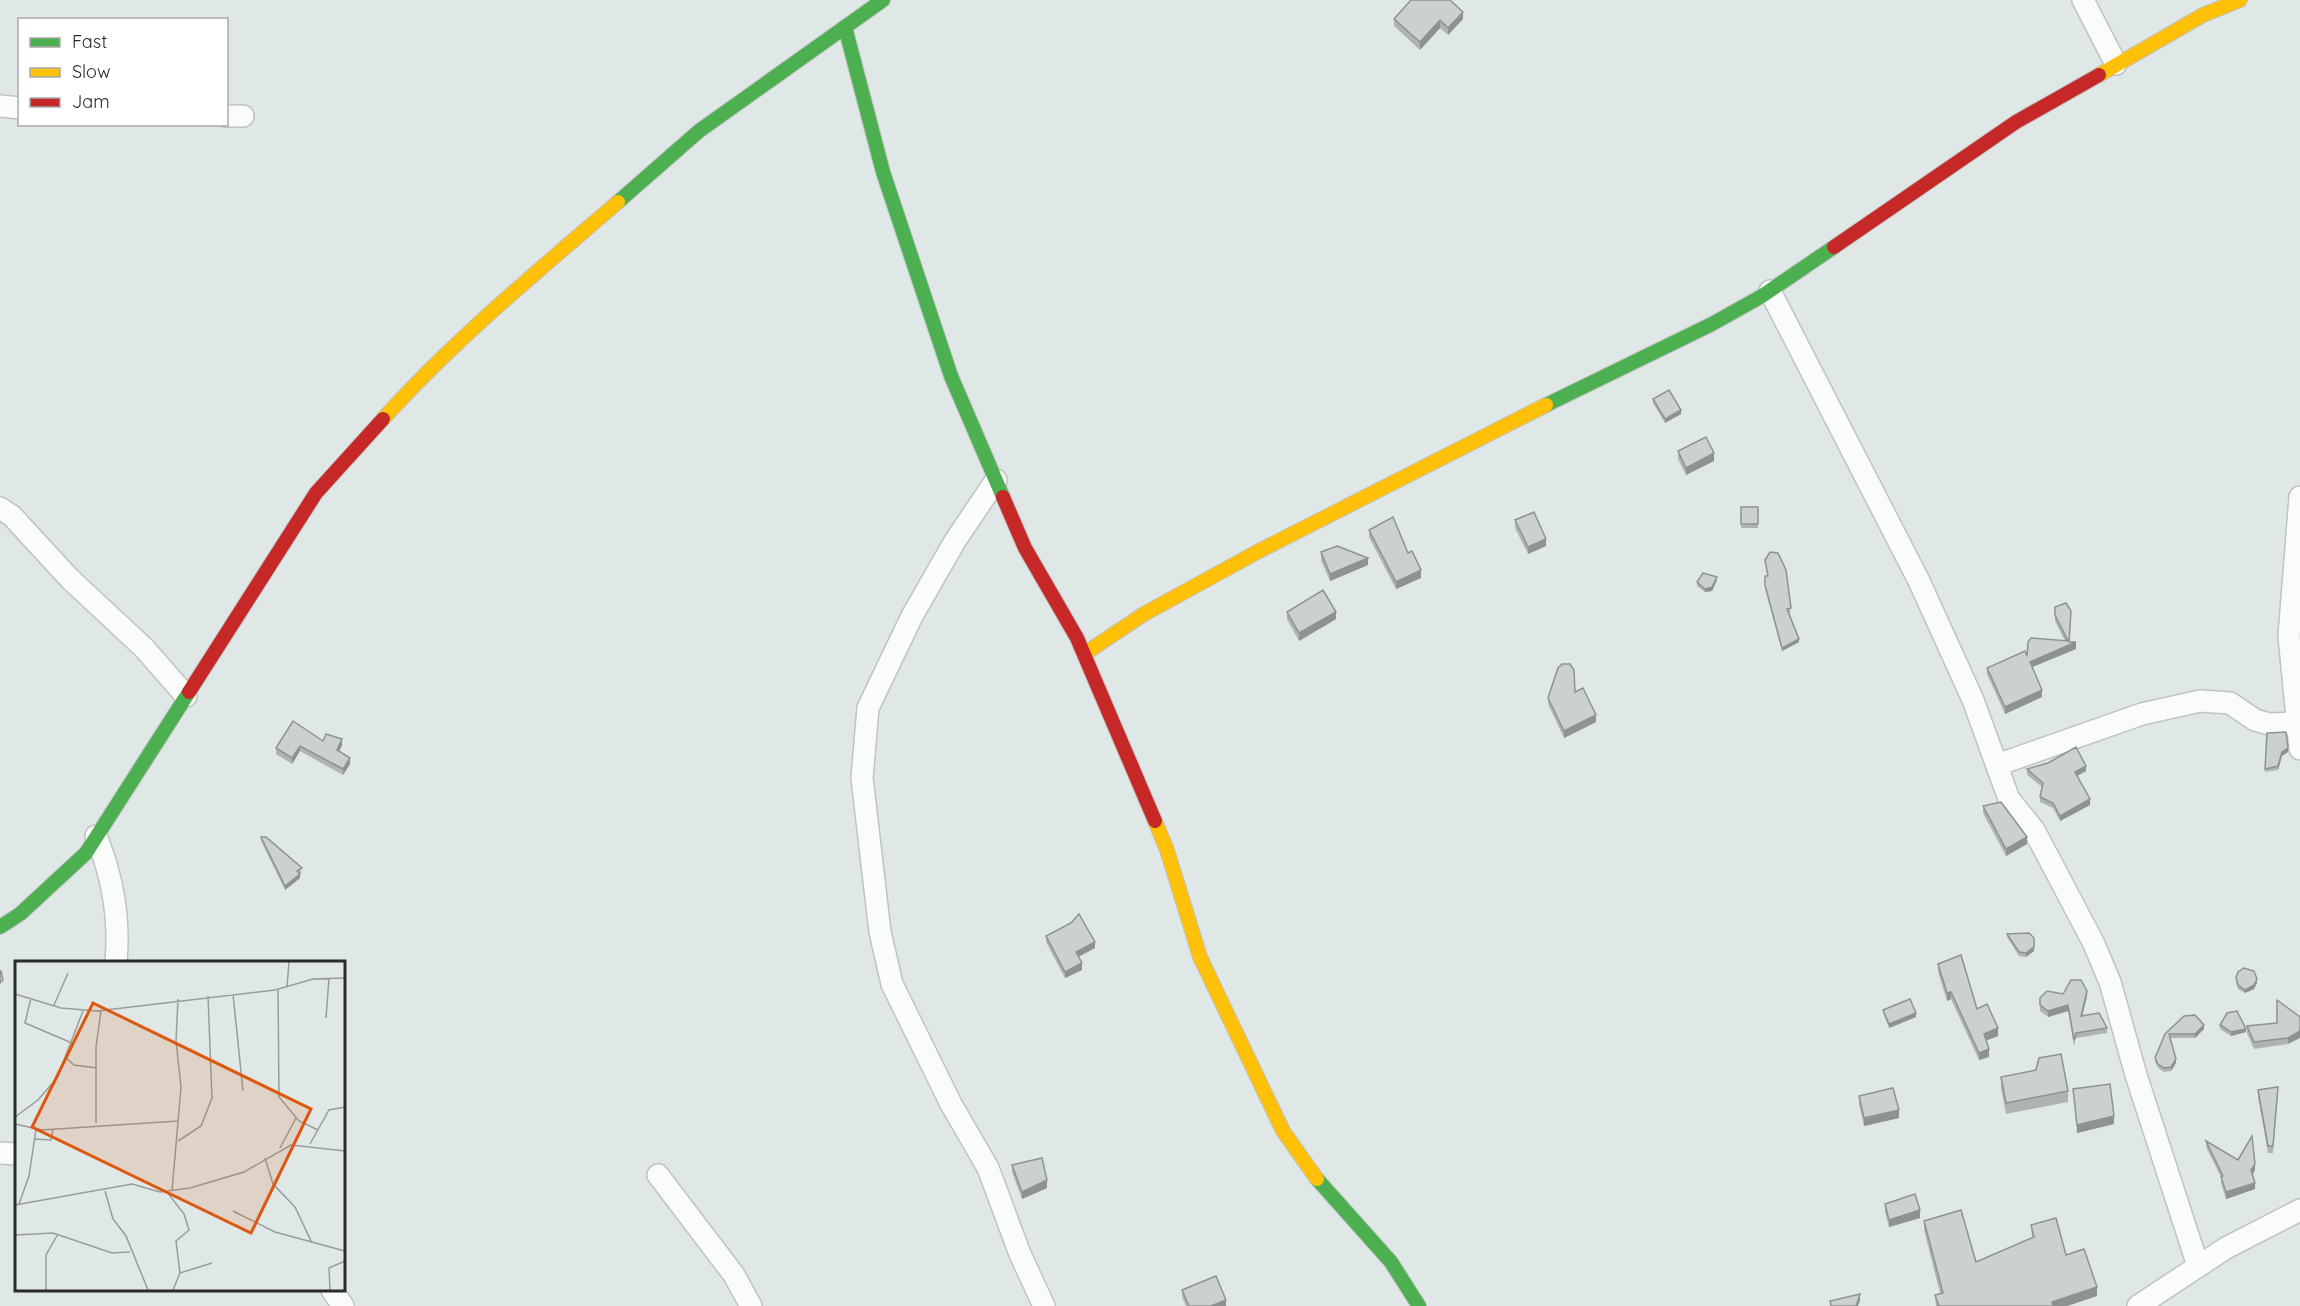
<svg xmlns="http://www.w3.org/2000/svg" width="2300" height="1306" font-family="Quicksand,sans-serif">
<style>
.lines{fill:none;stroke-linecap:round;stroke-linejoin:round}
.street-casing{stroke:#c1c2c2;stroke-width:24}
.fast-casing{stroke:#c1c2c2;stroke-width:16}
.slow-casing{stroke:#c1c2c2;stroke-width:16}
.jam-casing{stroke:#c1c2c2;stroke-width:16}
.street{stroke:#fafcfb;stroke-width:21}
.fast{stroke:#4caf50;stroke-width:14}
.slow{stroke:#ffc107;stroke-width:14}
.jam{stroke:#c62828;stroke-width:14}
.wall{fill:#afb4b3}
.shaded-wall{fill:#8e9292}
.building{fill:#cbd1d0;stroke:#8e9292;stroke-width:1.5}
.inset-road{fill:none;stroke:#979c9b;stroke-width:1.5}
.view{fill:#de570e;fill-opacity:0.15;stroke:#de570e;stroke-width:3}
.inset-edge{fill:none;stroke:#2a2a2a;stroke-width:3}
</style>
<rect width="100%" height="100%" fill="#e0e8e7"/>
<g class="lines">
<defs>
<g id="street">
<polyline points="2083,0 2116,64"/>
<polyline points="0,106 20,108"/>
<polyline points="226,116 243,116"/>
<polyline points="1770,291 1919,581 1973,700 2009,799 2034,830 2093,942 2110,982 2136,1075 2198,1266"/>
<polyline points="996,480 955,541 912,616 868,708 862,778 880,932 892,984 951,1104 988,1168 1020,1254 1044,1306"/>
<polyline points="2300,497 2289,636 2300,749"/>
<polyline points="0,508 12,516 70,579 144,648 186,696"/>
<polyline points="1997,765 2142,714 2200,701 2230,703 2255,720 2269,724 2297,723"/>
<path d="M 96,836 C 113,877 120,918 116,962"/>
<polyline points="0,1153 16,1154"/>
<polyline points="658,1175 734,1275 751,1306"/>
<polyline points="332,1290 343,1306"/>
<polyline points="2138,1306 2226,1248 2300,1210"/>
</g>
<g id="fast">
<polyline points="845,27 883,172 951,376 1003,497"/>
<polyline points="618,202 699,131 883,0"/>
<polyline points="1546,405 1712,324 1762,296 1834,247"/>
<polyline points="0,927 20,914 86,853 189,692"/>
<polyline points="1317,1179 1391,1262 1419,1306"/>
</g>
<g id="slow">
<polyline points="2099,75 2203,15 2240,0"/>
<path d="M 383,419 C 454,340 537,272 618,202"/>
<polyline points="1084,654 1144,614 1259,551 1546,405"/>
<polyline points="1155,821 1167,850 1200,957 1283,1131 1317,1179"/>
</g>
<g id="jam">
<polyline points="1834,247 2016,122 2099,75"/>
<polyline points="1003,497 1025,548 1077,638 1155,821"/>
<polyline points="189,692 316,493 383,419"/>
</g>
</defs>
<use href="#street" class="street-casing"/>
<use href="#fast" class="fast-casing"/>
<use href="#slow" class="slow-casing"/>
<use href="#jam" class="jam-casing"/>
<use href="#street" class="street"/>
<use href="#fast" class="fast"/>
<use href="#slow" class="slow"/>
<use href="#jam" class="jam"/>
</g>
<g class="wall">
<polygon points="1394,19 1463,19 1448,35 1440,28 1420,50 1394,26"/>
<polygon points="1653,399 1681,414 1665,423 1653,403"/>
<polygon points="1678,451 1714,461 1686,475 1678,459"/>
<rect x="1741" y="507" width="17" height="21"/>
<polygon points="1515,520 1546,546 1528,554 1515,528"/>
<polygon points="1369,530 1408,553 1421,578 1396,589 1369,537"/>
<polygon points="1321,552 1368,565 1330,581 1321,560"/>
<polygon points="1765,560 1791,612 1788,613 1799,642 1782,651 1765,589 1765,576 1768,576"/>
<polygon points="1717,580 1712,591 1705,592 1697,586 1697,582"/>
<polygon points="2055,607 2069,642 2076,649 2032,667 2042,697 2005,714 1987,674 1987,668 2027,656 2065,641 2055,621"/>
<polygon points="1287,612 1336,619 1299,641 1287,619"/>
<polygon points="1575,692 1596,722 1564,738 1548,704 1548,698"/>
<polygon points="2267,733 2288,752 2282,756 2278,770 2265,772"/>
<polygon points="323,741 342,745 339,751 350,764 343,775 300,751 292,764 276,754 276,748"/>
<polygon points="2027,769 2086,771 2077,776 2090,805 2060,821 2053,808 2040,802 2040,797 2042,787 2027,775"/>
<polygon points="1983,806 2027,844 2006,856 1983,813"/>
<polygon points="261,837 302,872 299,874 300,878 285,890 261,841"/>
<polygon points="2007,934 2034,951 2026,957 2019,956 2007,937"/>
<polygon points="1046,936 1095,948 1078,957 1082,970 1065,978 1046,942"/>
<polygon points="1938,964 1977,1009 1998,1036 1986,1041 1989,1057 1979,1060 1951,999 1947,1001 1938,972"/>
<polygon points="2236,978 2257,983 2254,989 2245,993 2238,989 2236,982"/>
<polygon points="2063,994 2087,996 2082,1016 2107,1028 2107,1033 2076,1038 2074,1046 2068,1011 2048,1017 2040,1011 2040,998"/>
<polygon points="1883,1010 1916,1017 1889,1028 1883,1013"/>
<polygon points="2300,1017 2288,1044 2254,1049 2247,1033 2247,1026 2277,1023"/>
<polygon points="2220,1025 2246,1032 2231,1036 2220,1029"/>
<polygon points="2204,1029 2195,1038 2170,1038 2176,1063 2171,1071 2164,1072 2158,1068 2155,1062 2155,1058 2165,1034"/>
<polygon points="2001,1077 2068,1091 2068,1102 2006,1114 2001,1088"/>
<polygon points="2073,1089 2114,1124 2077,1133"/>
<polygon points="2258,1090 2278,1093 2273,1153 2268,1153 2258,1097"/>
<polygon points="1859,1096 1899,1118 1864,1126 1859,1104"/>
<polygon points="2206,1141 2255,1170 2253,1174 2255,1189 2226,1199 2221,1183 2221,1177 2206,1147"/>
<polygon points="1012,1165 1047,1188 1022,1199 1012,1172"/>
<polygon points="1885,1204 1920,1218 1889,1227 1885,1212"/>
<polygon points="1924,1221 1976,1262 2032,1238 2031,1225 2066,1255 2097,1296 2067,1306 1936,1306 1935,1295 1940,1293 1924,1230"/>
<polygon points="1182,1290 1226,1306 1186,1306 1182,1297"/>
</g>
<g class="shaded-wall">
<polygon points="1463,12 1463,19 1448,35 1448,28"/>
<polygon points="1440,20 1440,28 1420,50 1420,42"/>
<polygon points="1681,410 1681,414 1665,423 1665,419"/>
<polygon points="1714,453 1714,461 1686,475 1686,468"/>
<polygon points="1546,539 1546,546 1528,554 1528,547"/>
<polygon points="1368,558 1368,565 1330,581 1330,574"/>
<polygon points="1421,570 1421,578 1396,589 1396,582"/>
<polygon points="1717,577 1717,580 1712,591 1705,592 1705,589"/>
<polygon points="1336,612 1336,619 1299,641 1299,633"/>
<polygon points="1799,639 1799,642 1782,651 1782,648"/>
<polygon points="2076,642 2076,649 2030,668 2030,662"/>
<polygon points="2042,690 2042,697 2005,714 2005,707"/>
<polygon points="1596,715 1596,722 1564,738 1564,731"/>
<polygon points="342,739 342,745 337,756 337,750"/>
<polygon points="300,746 300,751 292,764 292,758"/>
<polygon points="2288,748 2288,752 2282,756 2278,770 2278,766 2282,752"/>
<polygon points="350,758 350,764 343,775 343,769"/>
<polygon points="2086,766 2086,771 2075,777 2075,772"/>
<polygon points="2090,799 2090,805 2060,821 2060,816"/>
<polygon points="2027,837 2027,844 2006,856 2006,849"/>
<polygon points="300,874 300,878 285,890 285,886"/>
<polygon points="1095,942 1095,948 1076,958 1076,952"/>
<polygon points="2034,947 2034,951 2026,957 2026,953"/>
<polygon points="1082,963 1082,970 1065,978 1065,972"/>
<polygon points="2257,979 2257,983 2254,989 2245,993 2245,990"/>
<polygon points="2087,991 2087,996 2081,1021 2081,1016"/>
<polygon points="1951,992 1951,999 1947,1001 1947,993"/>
<polygon points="2068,1005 2068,1011 2048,1017 2048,1011"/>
<polygon points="1916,1013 1916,1017 1889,1028 1889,1024"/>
<polygon points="2204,1025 2204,1029 2195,1038 2195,1034"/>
<polygon points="1998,1028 1998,1036 1984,1041 1984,1034"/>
<polygon points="2246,1029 2246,1032 2231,1036 2231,1032"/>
<polygon points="2300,1031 2300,1038 2288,1044 2288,1038"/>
<polygon points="1989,1049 1989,1057 1979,1060 1979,1053"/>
<polygon points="2176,1059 2176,1063 2171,1071 2171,1067"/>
<polygon points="1899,1110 1899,1118 1864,1126 1864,1118"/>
<polygon points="2114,1116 2114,1124 2077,1133 2077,1125"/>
<polygon points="2255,1164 2255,1170 2251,1177 2251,1170"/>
<polygon points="1047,1180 1047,1188 1022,1199 1022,1192"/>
<polygon points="2255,1183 2255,1189 2226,1199 2226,1192"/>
<polygon points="1920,1210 1920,1218 1889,1227 1889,1220"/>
<polygon points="2097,1287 2097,1296 2067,1306 2052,1306 2052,1302"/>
<polygon points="1860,1294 1860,1301 1858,1306 1856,1306"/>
<polygon points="1226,1300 1226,1306 1211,1306"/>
</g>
<g class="building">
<polygon points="1411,0 1450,0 1463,12 1448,28 1440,20 1420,42 1394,19"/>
<polygon points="1669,390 1681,410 1665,419 1653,399"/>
<polygon points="1706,437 1714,453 1686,468 1678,451"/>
<rect x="1741" y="507" width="17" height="17"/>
<polygon points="1534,512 1546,539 1528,547 1515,520"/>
<polygon points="1393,517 1408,553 1412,551 1421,570 1396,582 1369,530"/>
<polygon points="1337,546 1368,558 1330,574 1321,552"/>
<polygon points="1770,552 1778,553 1786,570 1791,608 1787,609 1799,639 1782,648 1765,585 1765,576 1768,576 1765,560"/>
<polygon points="1703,573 1717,577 1712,587 1705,589 1697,582"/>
<polygon points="1323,590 1336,612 1299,633 1287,612"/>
<polygon points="2066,603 2071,611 2069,642 2076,642 2030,662 2042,690 2005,707 1987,668 2025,651 2027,656 2028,642 2031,638 2068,641 2055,615 2055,607"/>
<polygon points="1562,664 1570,664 1574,670 1575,692 1583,688 1596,715 1564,731 1548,698 1558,668"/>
<polygon points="293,721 323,741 326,734 342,739 337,750 350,758 343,769 300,746 292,758 276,748"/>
<polygon points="2286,732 2288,748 2282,752 2278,766 2265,769 2267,733"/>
<polygon points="2076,747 2086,766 2075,772 2090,799 2060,816 2053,803 2040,797 2043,783 2027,769 2048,763"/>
<polygon points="2001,802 2027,837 2006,849 1983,806"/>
<polygon points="261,837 266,837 302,868 297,871 300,874 285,886"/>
<polygon points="1079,914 1095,942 1076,952 1082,963 1065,972 1046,936 1071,923"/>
<polygon points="2029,933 2034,938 2034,947 2026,953 2019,952 2007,934"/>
<polygon points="1961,955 1977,1009 1987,1004 1998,1028 1984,1034 1989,1049 1979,1053 1951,992 1947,993 1938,964"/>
<polygon points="2244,968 2254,971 2257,979 2254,985 2245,990 2238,985 2236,978 2238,972"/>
<polygon points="0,971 1,971 3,980 0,983"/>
<polygon points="2071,980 2081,980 2087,991 2081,1016 2099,1013 2107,1028 2076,1033 2074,1040 2068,1005 2048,1011 2040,1005 2040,998 2047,991 2063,994"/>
<polygon points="1910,999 1916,1013 1889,1024 1883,1010"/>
<polygon points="2277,1000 2300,1017 2300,1031 2288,1038 2254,1042 2247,1026 2277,1023"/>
<polygon points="2237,1011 2246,1029 2231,1032 2220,1025 2227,1013"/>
<polygon points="2195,1015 2204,1025 2195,1034 2169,1034 2176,1059 2171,1067 2164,1068 2158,1064 2155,1058 2165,1034 2184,1016"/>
<polygon points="2061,1054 2068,1091 2006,1103 2001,1077 2036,1070 2039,1058"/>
<polygon points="2110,1084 2114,1116 2077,1125 2073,1089"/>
<polygon points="2278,1087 2273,1146 2268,1146 2258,1090"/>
<polygon points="1893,1088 1899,1110 1864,1118 1859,1096"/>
<polygon points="2252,1136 2255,1164 2251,1170 2255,1183 2226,1192 2221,1177 2223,1176 2206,1141 2238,1160"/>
<polygon points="1042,1158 1047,1180 1022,1192 1012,1165"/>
<polygon points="1915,1194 1920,1210 1889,1220 1885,1204"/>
<polygon points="1961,1210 1976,1262 2034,1237 2031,1225 2056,1218 2066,1255 2084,1249 2097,1287 2052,1302 2053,1306 1939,1306 1935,1295 1943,1293 1924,1221"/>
<polygon points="1216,1276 1226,1300 1211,1306 1189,1306 1182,1290"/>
<polygon points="1860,1294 1856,1306 1831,1306 1830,1301"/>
</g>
<g transform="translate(15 961)">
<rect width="330" height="330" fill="#e0e8e7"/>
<path class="inset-road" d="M 272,26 L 274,1M 263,28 L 264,136 L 284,160 L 303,169M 0,33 L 46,47 L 82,50 L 260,29 L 298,18 L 330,17M 218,33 L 228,130M 16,37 L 10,62 L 57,82M 39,44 L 53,12M 311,57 L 314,17M 51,97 L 59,104 L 82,107M 0,156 L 23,139 L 42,117 L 68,50M 81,162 L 81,86 L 86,50M 0,163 L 27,169 L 163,160M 19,178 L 36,179 L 38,168M 163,180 L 186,165 L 197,137 L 193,35M 295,183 L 314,149 L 330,146M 265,187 L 281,157M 250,197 L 258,223 L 280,246 L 297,282M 90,230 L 98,258 L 111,275 L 133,329M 157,230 L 166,126 L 161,80 L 163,38M 152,231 L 169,253 L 174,269 L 161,280 L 165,312 L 158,329M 4,243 L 14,215 L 21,168M 0,244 L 117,223 L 145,231 L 175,227 L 229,211 L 276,184 L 330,190M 218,250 L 260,271 L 330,290M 0,274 L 38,272 L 97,292 L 115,291M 165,312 L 197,302M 31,329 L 31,294 L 43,273M 315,329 L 314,307 L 330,300"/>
<path class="view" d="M 78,42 L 296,148 L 236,272 L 17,166 Z"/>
<rect width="330" height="330" class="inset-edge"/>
</g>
<rect x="18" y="18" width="210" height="108" fill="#ffffff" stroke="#aaaaaa" stroke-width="1.5"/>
<rect x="30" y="38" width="30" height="9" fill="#4caf50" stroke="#aaaaaa" stroke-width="1.5"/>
<text x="72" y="48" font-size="18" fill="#2a2a2a">Fast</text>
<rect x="30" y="68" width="30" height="9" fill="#ffc107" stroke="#aaaaaa" stroke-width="1.5"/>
<text x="72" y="78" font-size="18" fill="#2a2a2a">Slow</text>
<rect x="30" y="98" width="30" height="9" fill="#c62828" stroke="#aaaaaa" stroke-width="1.5"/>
<text x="72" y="108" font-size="18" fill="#2a2a2a">Jam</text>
</svg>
